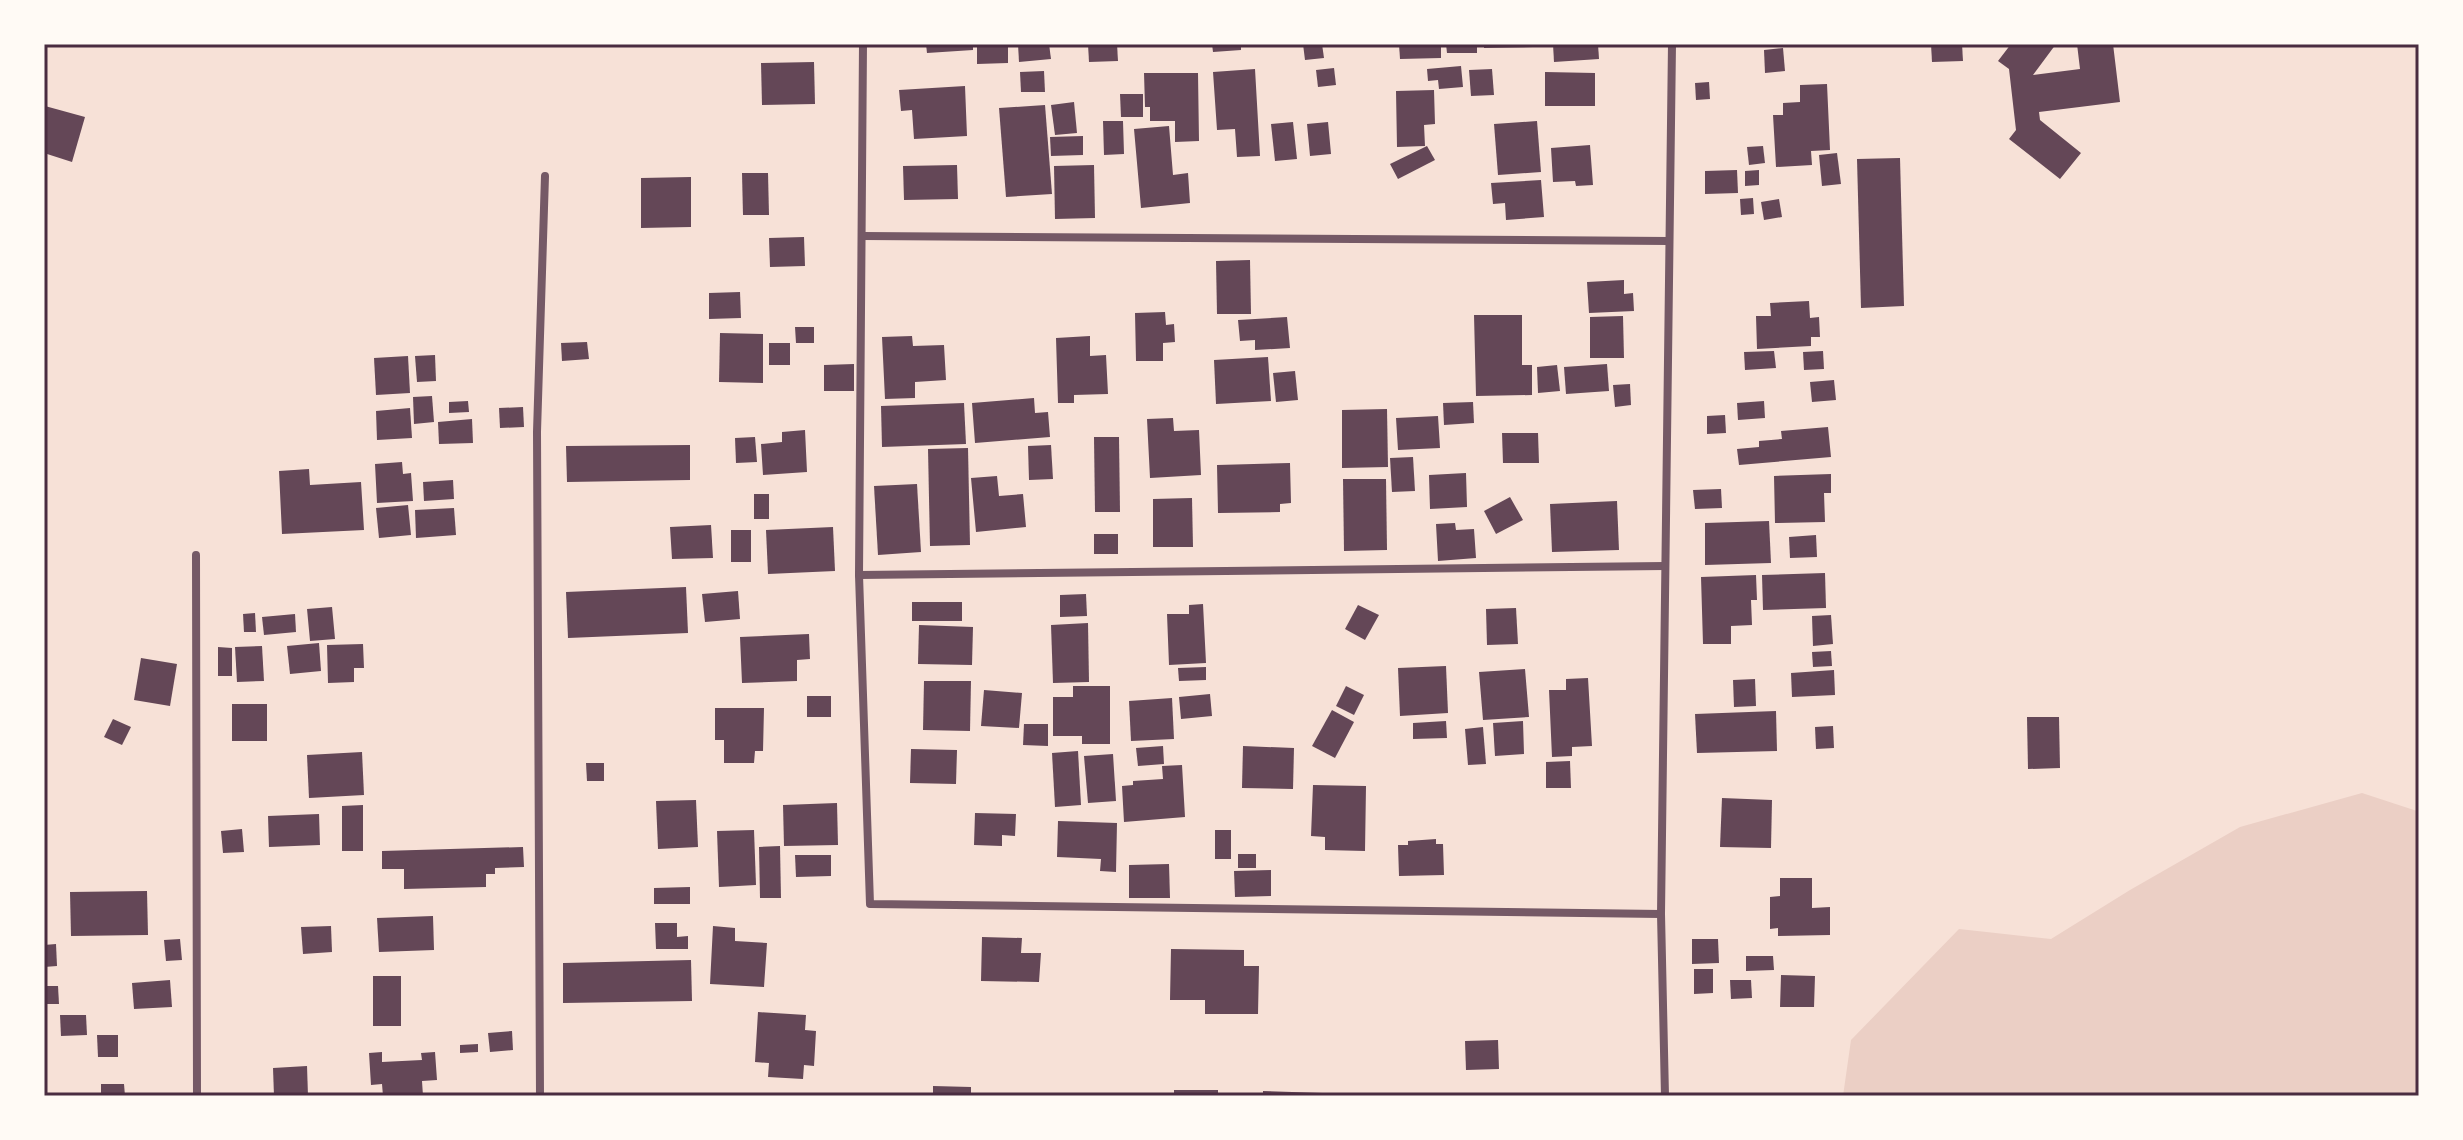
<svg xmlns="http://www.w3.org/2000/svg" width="2463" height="1140" font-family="Montserrat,sans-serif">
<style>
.green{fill:#ebcfc5}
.building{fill:#644757}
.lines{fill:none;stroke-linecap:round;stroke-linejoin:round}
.minor{stroke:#755966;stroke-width:8}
.neatline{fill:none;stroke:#4a2c40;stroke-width:3}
</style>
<rect width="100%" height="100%" fill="#f7e1d7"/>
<polygon class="green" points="2362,793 2417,811 2419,816 2419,1096 1843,1096 1851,1040 1959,929 2051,939 2130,890 2240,827"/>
<g class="building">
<polygon points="926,44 973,44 973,50 927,53"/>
<polygon points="977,44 1008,44 1008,63 977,64"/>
<polygon points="1018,44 1049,44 1051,59 1019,62"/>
<polygon points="1088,44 1117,44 1118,61 1089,62"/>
<polygon points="1212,44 1241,44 1241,50 1213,52"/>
<polygon points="1303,44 1322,44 1324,58 1305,60"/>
<polygon points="1399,44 1441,44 1441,58 1400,59"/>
<polygon points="1446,44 1477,44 1477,53 1447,53"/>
<polygon points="1484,44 1533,44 1533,47 1484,48"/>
<polygon points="1553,44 1598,44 1599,59 1554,62"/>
<polygon points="1931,44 1962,44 1963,61 1932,62"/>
<polygon points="2011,44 2056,44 2033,75 2080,69 2077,44 2113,44 2120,102 2039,112 2040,120 2081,153 2060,179 2009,139 2016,130 2009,69 1998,61"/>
<polygon points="1783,48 1785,71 1765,73 1764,50"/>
<polygon points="814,62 815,104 762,105 761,63"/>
<polygon points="1461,66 1463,87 1439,89 1438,80 1428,81 1427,69"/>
<polygon points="1334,68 1336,85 1318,87 1316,70"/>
<polygon points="1255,69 1260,156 1237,157 1235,129 1217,130 1213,72"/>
<polygon points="1492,69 1494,95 1471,96 1469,70"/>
<polygon points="1044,71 1045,92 1021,92 1020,72"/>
<polygon points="1545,72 1595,73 1595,106 1545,106"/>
<polygon points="1144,73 1198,73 1199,141 1175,142 1175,121 1150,121 1150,107 1145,107"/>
<polygon points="1709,82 1710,99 1696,100 1695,83"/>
<polygon points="1827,84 1830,150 1811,151 1812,165 1776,167 1773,115 1783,115 1783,103 1800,102 1800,85"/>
<polygon points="965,86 967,136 914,139 912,110 901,111 899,90"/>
<polygon points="1434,90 1435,124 1424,125 1425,146 1397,147 1396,91"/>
<polygon points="1120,94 1143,94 1143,117 1121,117"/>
<polygon points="1074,102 1077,133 1055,135 1051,105"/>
<polygon points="1045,105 1052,194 1006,197 999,108"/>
<polygon points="45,106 85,117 72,162 44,153"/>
<polygon points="1103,121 1123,121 1124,154 1104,155"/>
<polygon points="1537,121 1541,172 1498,175 1494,124"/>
<polygon points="1293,122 1297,159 1275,161 1271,124"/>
<polygon points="1328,122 1331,154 1310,156 1307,124"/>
<polygon points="1169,126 1173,175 1188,173 1190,203 1141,208 1134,129"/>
<polygon points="1083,136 1083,155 1051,156 1050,137"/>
<polygon points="1590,145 1593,185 1576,186 1575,181 1553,182 1551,148"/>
<polygon points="1427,146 1435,160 1398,179 1390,164"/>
<polygon points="1763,146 1765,163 1749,165 1747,147"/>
<polygon points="1837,153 1841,184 1822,186 1819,155"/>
<polygon points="1900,158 1904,306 1861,308 1857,159"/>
<polygon points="957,165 958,199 904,200 903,166"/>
<polygon points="1094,165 1095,218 1055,219 1054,166"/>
<polygon points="1737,170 1738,193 1705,194 1705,171"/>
<polygon points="1759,170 1759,185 1745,186 1745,171"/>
<polygon points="742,173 768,173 769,215 743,215"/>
<polygon points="691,177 691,227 641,228 641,178"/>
<polygon points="1541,180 1544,217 1506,220 1505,203 1493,204 1491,183"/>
<polygon points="1753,198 1754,214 1741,215 1740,199"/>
<polygon points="1779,199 1782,217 1764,220 1761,202"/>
<polygon points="804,237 805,266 770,267 769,238"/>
<polygon points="1250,260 1251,314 1217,314 1216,261"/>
<polygon points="1624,280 1624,294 1633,293 1634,311 1589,313 1587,282"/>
<polygon points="740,292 741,318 709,319 709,293"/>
<polygon points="1809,301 1810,318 1819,317 1820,337 1811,337 1811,346 1757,349 1756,316 1771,316 1770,303"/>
<polygon points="1165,312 1166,325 1174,324 1175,342 1163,343 1163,361 1136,361 1135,313"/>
<polygon points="1474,315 1522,315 1522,365 1532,365 1532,395 1476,396"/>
<polygon points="1623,316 1624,358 1590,358 1590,317"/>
<polygon points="1287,317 1290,348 1255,350 1255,340 1240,341 1238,320"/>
<polygon points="795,327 814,327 814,343 796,343"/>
<polygon points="720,333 763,334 763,383 719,382"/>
<polygon points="912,336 913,346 944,345 946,380 915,382 915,398 885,399 882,337"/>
<polygon points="1090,336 1090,356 1106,355 1108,394 1074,395 1074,403 1058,403 1056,338"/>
<polygon points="587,342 589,359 562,361 561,343"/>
<rect x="769" y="343" width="21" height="22"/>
<polygon points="1774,351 1776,368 1745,370 1744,352"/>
<polygon points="1823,351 1824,369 1804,370 1803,352"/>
<polygon points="435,355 436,381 417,382 415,356"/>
<polygon points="408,356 410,393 376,395 374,358"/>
<polygon points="1268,357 1271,401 1216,404 1214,360"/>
<polygon points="854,364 854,391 824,391 824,365"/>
<polygon points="1607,364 1609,391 1566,394 1564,367"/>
<polygon points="1557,365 1560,391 1538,393 1537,367"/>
<polygon points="1295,371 1298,400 1276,402 1273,373"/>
<polygon points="1834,380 1836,400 1812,402 1810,382"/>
<polygon points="1630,384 1631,405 1615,407 1613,385"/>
<polygon points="432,396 434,422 414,424 413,397"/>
<polygon points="1034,398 1035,413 1048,412 1050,437 975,443 972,403"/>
<polygon points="468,401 469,412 449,413 449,402"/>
<polygon points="1764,401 1765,418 1738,420 1737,403"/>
<polygon points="1473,402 1474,423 1444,425 1443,403"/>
<polygon points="964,403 966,444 882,447 881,406"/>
<polygon points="523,407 524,427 500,428 499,408"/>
<polygon points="410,408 412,438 377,440 376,411"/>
<polygon points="1387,409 1388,467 1342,468 1342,410"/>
<polygon points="1725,415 1726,433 1707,434 1707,416"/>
<polygon points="1438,416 1440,448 1398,450 1396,418"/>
<polygon points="1173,418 1174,431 1199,430 1201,475 1150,478 1147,419"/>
<polygon points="472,419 473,443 439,444 438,422"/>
<polygon points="1828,427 1831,457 1739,465 1737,449 1759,447 1759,441 1782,439 1781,431"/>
<polygon points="805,430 807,472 763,475 761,444 782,442 782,432"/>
<polygon points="1502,433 1538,433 1539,463 1503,463"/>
<polygon points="755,437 757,462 736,463 735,438"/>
<polygon points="1094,437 1119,437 1120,512 1095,512"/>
<polygon points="690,445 690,480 567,482 566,446"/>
<polygon points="1051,445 1053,479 1029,480 1028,446"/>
<polygon points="968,448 970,545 930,546 928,449"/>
<polygon points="1413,457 1415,491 1392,492 1390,458"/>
<polygon points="402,462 403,474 411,473 413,501 377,503 375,464"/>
<polygon points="1290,463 1291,503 1280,504 1280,512 1218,513 1217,465"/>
<polygon points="309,469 310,485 361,482 364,530 282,534 279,471"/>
<polygon points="1466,473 1467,507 1430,509 1429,475"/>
<polygon points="1831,474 1831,493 1824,493 1825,522 1775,523 1774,476"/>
<polygon points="997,476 999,496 1023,494 1026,527 976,532 971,478"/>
<polygon points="1343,479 1386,479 1387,550 1344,551"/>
<polygon points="453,480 454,499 424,501 423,482"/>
<polygon points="917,484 921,552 878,555 874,486"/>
<polygon points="1721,489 1722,508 1695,509 1693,490"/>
<rect x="754" y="494" width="15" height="25"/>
<polygon points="1510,497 1523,520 1496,534 1484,511"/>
<polygon points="1192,498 1193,547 1153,547 1153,499"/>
<polygon points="1617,501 1619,550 1552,552 1550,504"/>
<polygon points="408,505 411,535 379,538 376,508"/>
<polygon points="454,508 456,535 416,538 415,510"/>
<polygon points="1769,521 1771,563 1705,565 1705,523"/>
<polygon points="1455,523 1456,530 1474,529 1476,558 1438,561 1436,524"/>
<polygon points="711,525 713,558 672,559 670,527"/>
<polygon points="833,527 835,571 768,574 766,530"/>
<rect x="731" y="530" width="20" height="32"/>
<rect x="1094" y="534" width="24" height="20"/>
<polygon points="1816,535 1817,557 1790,558 1789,537"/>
<polygon points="1825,573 1826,608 1763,610 1762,575"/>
<polygon points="1756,575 1757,600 1751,600 1752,625 1731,626 1731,644 1703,644 1701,577"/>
<polygon points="686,587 688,633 568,638 566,592"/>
<polygon points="738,591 740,619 705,622 702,594"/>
<polygon points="1086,594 1087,616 1060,617 1060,595"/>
<rect x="912" y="602" width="50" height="19"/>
<polygon points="1203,604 1206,663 1169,665 1167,614 1189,614 1189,605"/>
<polygon points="1358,605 1379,615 1365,640 1345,629"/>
<polygon points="332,607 335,639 310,641 307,609"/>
<polygon points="1516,608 1518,644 1487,645 1486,609"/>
<polygon points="255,613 256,632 244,632 243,614"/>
<polygon points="295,614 296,632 264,635 262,617"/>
<polygon points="1831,615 1833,644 1813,646 1812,616"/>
<polygon points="1088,623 1089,682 1053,683 1051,625"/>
<polygon points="919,625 973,627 972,665 918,664"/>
<polygon points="809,634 810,659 797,660 797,681 742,683 740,637"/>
<polygon points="319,643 321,671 290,674 287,646"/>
<polygon points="363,644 364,668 354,668 354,682 328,683 327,645"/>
<polygon points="262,646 264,681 237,682 235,647"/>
<polygon points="218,647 232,648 232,676 218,676"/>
<polygon points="1831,651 1832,666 1813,667 1812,652"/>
<polygon points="141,658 177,664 170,706 134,700"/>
<polygon points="1446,666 1448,713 1400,716 1398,668"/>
<polygon points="1206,667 1206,680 1179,681 1178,668"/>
<polygon points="1525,669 1529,717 1483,720 1479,672"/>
<polygon points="1834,670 1835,695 1792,697 1791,673"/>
<polygon points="1588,678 1592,746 1572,747 1572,756 1552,757 1549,690 1566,690 1566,679"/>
<polygon points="1755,679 1756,706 1734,707 1733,680"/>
<polygon points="924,681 971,681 970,731 923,730"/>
<polygon points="1073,686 1110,686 1110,744 1082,744 1082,736 1053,736 1053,697 1073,697"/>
<polygon points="1346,686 1364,695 1354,715 1336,706"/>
<polygon points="984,690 1022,693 1019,728 981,726"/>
<polygon points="1210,694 1212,716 1181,719 1179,697"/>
<rect x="807" y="696" width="24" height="21"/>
<polygon points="1172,698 1174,739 1131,741 1129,701"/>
<rect x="232" y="704" width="35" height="37"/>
<polygon points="715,708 764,708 763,751 755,751 754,763 724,763 724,740 715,740"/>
<polygon points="1332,710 1354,722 1335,758 1312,746"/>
<polygon points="1776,711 1777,751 1697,753 1695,714"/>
<polygon points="2027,717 2059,717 2060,768 2028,769"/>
<polygon points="113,719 131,727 122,745 104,737"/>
<polygon points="1446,721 1447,738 1413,739 1413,723"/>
<polygon points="1523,721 1524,754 1495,756 1493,723"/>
<polygon points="1024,724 1048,724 1048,746 1023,745"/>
<polygon points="1833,726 1834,748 1816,749 1815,727"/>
<polygon points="1483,727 1486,764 1468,765 1465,729"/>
<polygon points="1163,746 1164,764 1138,766 1136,748"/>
<polygon points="1243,746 1294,748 1293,789 1242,788"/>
<polygon points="911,749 957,750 956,784 910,783"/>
<polygon points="1078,751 1081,805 1055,807 1052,753"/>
<polygon points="362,752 364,795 309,798 307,755"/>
<polygon points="1113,754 1116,801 1088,803 1084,756"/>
<polygon points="1570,761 1571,788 1546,788 1546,762"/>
<polygon points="586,763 604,763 604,781 587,781"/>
<polygon points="1182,765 1185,817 1124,822 1122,786 1133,785 1133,781 1163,779 1162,766"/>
<polygon points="1313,785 1366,786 1365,851 1325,850 1325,837 1311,836"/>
<polygon points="1722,798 1772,800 1771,848 1720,847"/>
<polygon points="696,800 698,847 658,849 656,801"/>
<polygon points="837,803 838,845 784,846 783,805"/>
<polygon points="363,805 363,851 342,851 342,806"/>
<polygon points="975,813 1016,814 1015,836 1002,835 1002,846 974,845"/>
<polygon points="319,814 320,845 269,847 268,816"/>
<polygon points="1058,821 1117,823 1116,872 1100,871 1101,859 1057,857"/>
<polygon points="242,829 244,852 223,853 221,831"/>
<polygon points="754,830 756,885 719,887 717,831"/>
<rect x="1215" y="830" width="16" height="29"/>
<polygon points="1436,839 1436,844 1443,844 1444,875 1399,876 1398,845 1408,845 1408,841"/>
<polygon points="780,846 781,898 760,898 759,847"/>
<polygon points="523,847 524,867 495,868 495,874 486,874 486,887 404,889 404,869 382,869 382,851"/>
<rect x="1238" y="854" width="18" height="14"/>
<polygon points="795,855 831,855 831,876 796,877"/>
<polygon points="1169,864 1170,898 1129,898 1129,865"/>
<polygon points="1271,870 1271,896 1235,897 1234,871"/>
<polygon points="1780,878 1812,878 1812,908 1830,907 1830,935 1778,936 1778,928 1770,929 1770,897 1780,896"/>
<polygon points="690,887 690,904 654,904 654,888"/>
<polygon points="147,891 148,935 71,936 70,892"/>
<polygon points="433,916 434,950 379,952 377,918"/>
<polygon points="655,923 677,923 677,937 688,936 688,949 656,949"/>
<polygon points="331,926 332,952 303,954 301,927"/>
<polygon points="713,926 735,928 735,941 767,943 764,987 710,984"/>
<polygon points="982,937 1022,938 1021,953 1041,953 1039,982 981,981"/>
<polygon points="180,939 182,960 166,961 164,940"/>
<polygon points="1692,939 1718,939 1719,963 1692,964"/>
<polygon points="56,944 57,966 44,967 44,945"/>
<polygon points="1171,949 1244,950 1244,966 1259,966 1258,1014 1205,1014 1205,1000 1170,1000"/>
<polygon points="1746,956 1773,956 1774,970 1746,971"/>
<polygon points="691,960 692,1001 563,1003 563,963"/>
<polygon points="1694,969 1713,969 1713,993 1694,994"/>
<polygon points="1781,975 1815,976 1814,1007 1780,1007"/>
<rect x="373" y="976" width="28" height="50"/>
<polygon points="170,980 172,1007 134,1009 132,983"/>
<polygon points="1730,980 1751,980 1752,998 1731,999"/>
<polygon points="44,986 58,986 59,1004 44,1004"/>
<polygon points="758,1012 806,1015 805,1030 816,1031 814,1066 804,1065 803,1079 768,1077 769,1063 755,1062"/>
<polygon points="60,1015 86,1015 87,1035 61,1036"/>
<polygon points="512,1031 513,1050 490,1052 488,1033"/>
<polygon points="97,1035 118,1035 118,1057 98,1057"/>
<polygon points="1498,1040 1499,1069 1466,1070 1465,1041"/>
<polygon points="478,1044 478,1052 460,1053 460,1045"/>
<polygon points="382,1052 382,1062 422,1060 421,1053 435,1052 437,1080 422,1081 423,1096 383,1096 382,1084 371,1085 369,1053"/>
<polygon points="307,1066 308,1096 274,1096 273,1068"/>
<polygon points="101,1084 124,1084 125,1096 101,1096"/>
<polygon points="933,1086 971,1087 971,1096 933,1096"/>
<rect x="1174" y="1090" width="44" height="6"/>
<polygon points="1263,1091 1322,1093 1322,1096 1263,1096"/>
</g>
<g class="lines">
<g class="minor">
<polyline points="863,44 859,575 870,904 1661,914"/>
<polyline points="863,236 1669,241"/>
<polyline points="196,555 197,1096"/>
<polyline points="859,575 1665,566"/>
<polyline points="540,1096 537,432 545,176"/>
<polyline points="1665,1096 1661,914 1672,44"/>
</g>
</g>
<rect width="2463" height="1140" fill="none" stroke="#fffaf5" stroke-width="92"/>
<rect x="46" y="46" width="2371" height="1048" class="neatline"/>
</svg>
